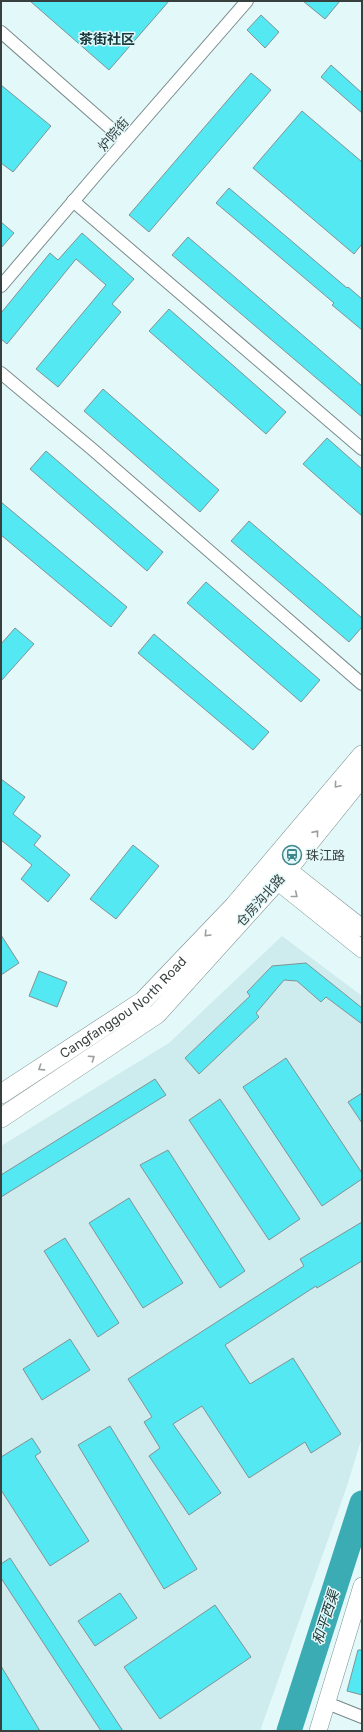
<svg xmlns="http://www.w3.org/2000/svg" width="363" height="1732" font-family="Inter,'Noto Sans SC',sans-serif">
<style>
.built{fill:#ceebed}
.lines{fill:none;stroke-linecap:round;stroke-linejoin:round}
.river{stroke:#3bacb3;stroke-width:25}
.building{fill:#53e8f2;stroke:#819394}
.street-casing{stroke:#798b8c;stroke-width:14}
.secondary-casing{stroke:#798b8c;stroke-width:18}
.primary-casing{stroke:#798b8c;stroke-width:20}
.street{stroke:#fff;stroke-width:12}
.secondary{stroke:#fff;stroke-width:17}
.primary{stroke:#fff;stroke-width:19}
.oneway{stroke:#9b9f9f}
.labels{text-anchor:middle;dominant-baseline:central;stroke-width:3;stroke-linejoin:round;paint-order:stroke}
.street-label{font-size:13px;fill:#373f3f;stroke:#e3f8f9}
.poi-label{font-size:13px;fill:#373f3f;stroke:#e3f8f9;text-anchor:start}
.neighbourhood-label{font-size:14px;font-weight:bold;fill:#17393c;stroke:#e3f8f9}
.water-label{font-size:14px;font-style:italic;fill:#223b3c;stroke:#e3f8f9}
</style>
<rect width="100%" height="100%" fill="#e3f8f9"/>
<polygon class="built" points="282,936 362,996 362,1437 346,1489 260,1731 1,1731 1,1146 169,1043"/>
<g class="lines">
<polyline class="river" points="289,1731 362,1503"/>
</g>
<g class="building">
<polygon points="30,1 169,1 109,70"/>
<polygon points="303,1 340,1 325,19"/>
<polygon points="261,15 279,32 265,48 247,30"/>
<polygon points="331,65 362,93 362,113 321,77"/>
<polygon points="251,73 271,90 149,232 129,215"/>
<polygon points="1,85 51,126 13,172 1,163"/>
<polygon points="302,111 362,162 362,244 354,254 253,168"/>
<polygon points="229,188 347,288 348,287 362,299 362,330 332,305 334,303 216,203"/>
<polygon points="1,222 14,233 1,248"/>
<polygon points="82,233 134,279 112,304 121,312 58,387 36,369 106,285 76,259 7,344 1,339 1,313 50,253 58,260"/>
<polygon points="188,237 362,386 362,417 172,255"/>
<polygon points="169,309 286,412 266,434 149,331"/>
<polygon points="103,389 219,490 200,512 84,411"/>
<polygon points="327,438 362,469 362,516 303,464"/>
<polygon points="46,451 163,552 147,571 30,469"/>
<polygon points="1,502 127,607 111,627 1,535"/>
<polygon points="249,521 362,618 362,627 349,642 231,541"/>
<polygon points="206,582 320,680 301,702 187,603"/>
<polygon points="15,628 34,644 1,681 1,644"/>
<polygon points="154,634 269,732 253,750 138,653"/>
<polygon points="1,779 25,797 13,814 41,836 34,845 70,875 48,902 21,879 32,865 1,840"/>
<polygon points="133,845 159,866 116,919 90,899"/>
<polygon points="1,935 19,963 1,975"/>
<polygon points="306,963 362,1008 362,1024 326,997 321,1002 297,981 284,980 256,1013 259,1017 199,1074 185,1058 250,996 247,992 272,966"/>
<polygon points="39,971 67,982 57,1007 29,996"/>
<polygon points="286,1058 362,1173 362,1179 322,1206 243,1087"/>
<polygon points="155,1079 166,1095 1,1197 1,1175"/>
<polygon points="362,1093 362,1123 348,1102"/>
<polygon points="220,1099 300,1219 269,1240 189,1120"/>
<polygon points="168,1150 245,1271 220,1288 140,1165"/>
<polygon points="129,1198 183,1283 143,1308 89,1223"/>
<polygon points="362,1222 362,1261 317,1288 316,1286 225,1345 250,1384 293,1358 341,1434 311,1453 305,1442 249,1478 202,1406 173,1424 221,1493 189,1515 149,1456 160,1448 144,1422 152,1417 128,1379 304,1266 300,1259"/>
<polygon points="65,1238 119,1323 98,1337 44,1251"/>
<polygon points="70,1339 90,1370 42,1400 23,1369"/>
<polygon points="110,1426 197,1569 164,1589 78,1445"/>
<polygon points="32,1438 41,1452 35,1456 89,1541 50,1566 1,1490 1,1457"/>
<polygon points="10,1558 123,1731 101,1731 1,1578 1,1564"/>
<polygon points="120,1593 137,1618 95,1646 78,1621"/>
<polygon points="215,1605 251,1657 160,1719 124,1667"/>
<polygon points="358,1650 362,1650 362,1695 347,1691"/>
<polygon points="1,1666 40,1731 1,1731"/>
</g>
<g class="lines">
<defs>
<g id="street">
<polyline points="1,32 125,141"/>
<polyline points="73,201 362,449"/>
<polyline points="1,286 100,170 247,1"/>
<polyline points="1,373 92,449 362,684"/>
<polyline points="327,1703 362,1717"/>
</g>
<g id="secondary">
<polyline points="277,861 362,928"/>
<polyline points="266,872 362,949"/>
<polyline points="318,1731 362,1586"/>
</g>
<g id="primary">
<path id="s1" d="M 1,1094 L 143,1001 L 234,906 L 362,755"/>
<polyline points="1,1118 157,1014 288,869 362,777"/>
</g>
</defs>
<use href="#street" class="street-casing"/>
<use href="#secondary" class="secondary-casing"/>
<use href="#primary" class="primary-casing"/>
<use href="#street" class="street"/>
<use href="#secondary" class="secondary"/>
<use href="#primary" class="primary"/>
</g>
<defs><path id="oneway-chevron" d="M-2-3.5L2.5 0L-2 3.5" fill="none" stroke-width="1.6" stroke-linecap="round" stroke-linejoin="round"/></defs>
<g class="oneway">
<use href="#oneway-chevron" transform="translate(337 785) rotate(130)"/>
<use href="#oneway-chevron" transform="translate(316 833) rotate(-51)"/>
<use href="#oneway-chevron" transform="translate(295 895) rotate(39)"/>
<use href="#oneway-chevron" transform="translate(207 934) rotate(134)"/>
<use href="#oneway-chevron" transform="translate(92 1058) rotate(-34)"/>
<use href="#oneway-chevron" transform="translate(41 1068) rotate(147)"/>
</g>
<defs>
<symbol id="station-ring" viewBox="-11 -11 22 22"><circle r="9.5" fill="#e3f8f9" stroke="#3e868b" stroke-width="1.5"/><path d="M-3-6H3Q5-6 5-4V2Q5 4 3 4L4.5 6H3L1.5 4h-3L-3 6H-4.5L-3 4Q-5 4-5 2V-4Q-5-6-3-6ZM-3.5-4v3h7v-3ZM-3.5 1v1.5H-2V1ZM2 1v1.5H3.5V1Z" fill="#3e868b"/></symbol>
</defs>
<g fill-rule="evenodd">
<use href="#station-ring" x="281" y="844" width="22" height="22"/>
</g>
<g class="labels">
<g class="street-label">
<text transform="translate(113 134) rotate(-49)">炉院街</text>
<text transform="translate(260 900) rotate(-48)">仓房沟北路</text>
<text stroke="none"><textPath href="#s1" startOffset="150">Cangfanggou North Road</textPath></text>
</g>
<g class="poi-label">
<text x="306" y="855">珠江路</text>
</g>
<g class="neighbourhood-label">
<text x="107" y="38">茶街社区</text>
</g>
<g class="water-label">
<text transform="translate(325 1617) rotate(-72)">和平西渠</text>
</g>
</g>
<rect width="363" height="1732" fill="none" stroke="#373f3f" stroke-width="4"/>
</svg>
